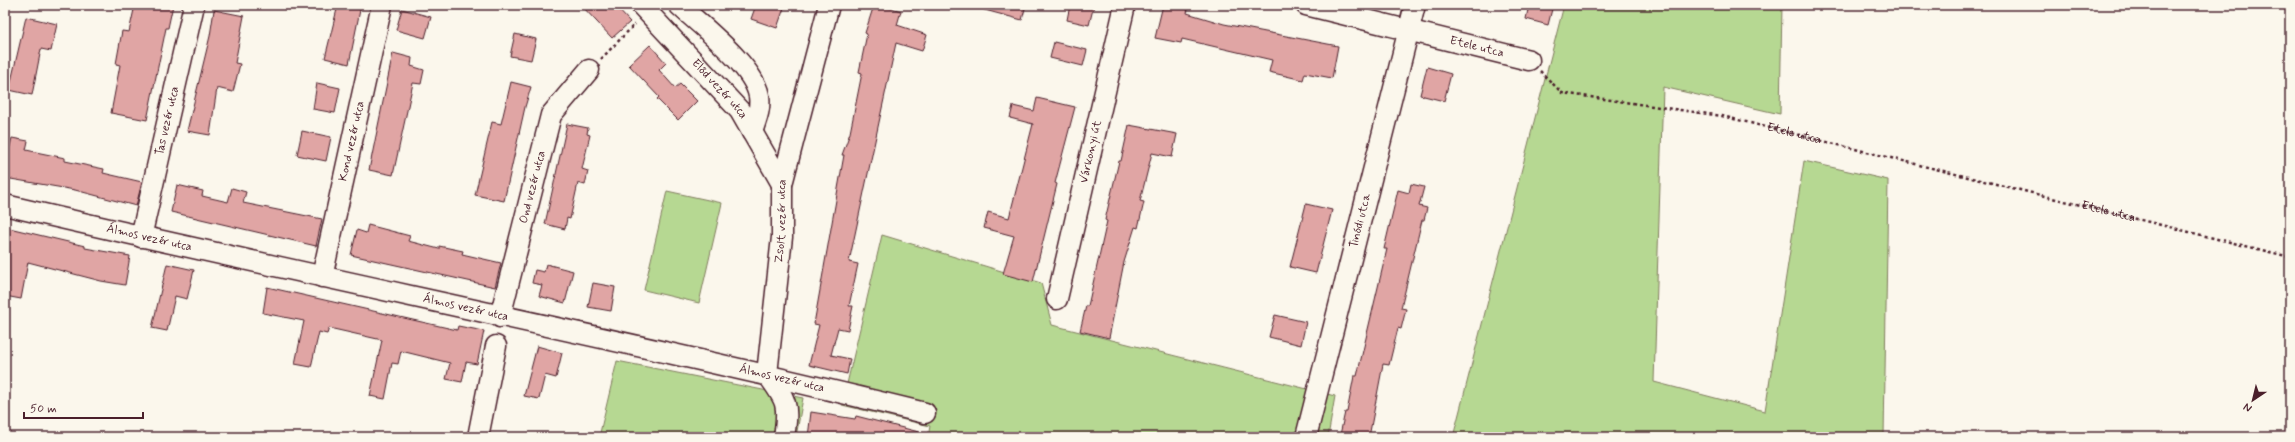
<svg xmlns="http://www.w3.org/2000/svg" width="2295" height="442" font-family="Mynerve,sans-serif">
<style>
.grass{fill:#b6d892;stroke:#807c5e}
.building{fill:#e0a5a4;stroke:#4a1f2b}
.lines{fill:none;stroke-linecap:round;stroke-linejoin:round}
.minor-casing{stroke:#4a1f2b;stroke-width:23}
.path{stroke:#4a1f2b;stroke-width:2.5;stroke-dasharray:3 3;stroke-linecap:butt}
.minor{stroke:#fbf7ec;stroke-width:20}
.labels{text-anchor:middle;dominant-baseline:central;stroke-width:3.5;stroke-linejoin:round;paint-order:stroke}
.street-label{font-size:12px;fill:#4a1f2b;stroke:#fbf7ec}
</style>
<rect width="100%" height="100%" fill="#fbf7ec"/>
<filter id="ink" filterUnits="userSpaceOnUse"><feTurbulence type="fractalNoise" baseFrequency=".025" numOctaves="2"/><feDisplacementMap in="SourceGraphic" scale="8" xChannelSelector="R" yChannelSelector="G"/><feConvolveMatrix kernelMatrix="1 2 1 2 8 2 1 2 1" color-interpolation-filters="sRGB"/></filter>
<g filter="url(#ink)">
<g class="grass">
<polygon points="1564,5 1782,5 1780,114 1663,87 1654,382 1765,411 1804,161 1888,180 1884,437 1453,437"/>
<polygon points="667,191 722,203 699,303 644,290"/>
<polygon points="882,235 1041,283 1052,325 1335,396 1328,437 928,437 930,426 842,405"/>
<polygon points="617,361 803,398 796,437 599,437"/>
</g>
<g class="building">
<polygon points="135,5 173,5 168,28 166,28 147,120 111,113 120,65 116,64 122,31 129,32"/>
<polygon points="338,5 361,5 349,64 325,58"/>
<polygon points="581,5 614,5 630,22 612,38"/>
<polygon points="756,5 785,5 777,28 751,19"/>
<polygon points="874,5 881,5 901,11 897,25 927,35 922,51 896,43 849,262 858,264 849,306 853,306 848,330 838,328 831,355 850,359 847,374 809,365 819,325 814,324 844,155 842,155 850,133 862,73 859,72 867,34 865,33"/>
<polygon points="981,5 1026,5 1022,20 981,9"/>
<polygon points="1070,5 1094,5 1089,25 1067,20"/>
<polygon points="1163,5 1188,9 1187,13 1224,24 1338,46 1332,78 1305,73 1303,80 1269,72 1272,60 1182,39 1181,43 1155,38"/>
<polygon points="1529,5 1553,5 1548,25 1526,19"/>
<polygon points="402,9 431,17 425,38 396,30"/>
<polygon points="214,10 244,16 235,63 240,64 233,92 217,88 210,135 187,131 210,36"/>
<polygon points="26,17 57,24 51,51 41,49 32,95 9,90"/>
<polygon points="515,34 536,39 531,60 510,56"/>
<polygon points="1054,42 1087,50 1083,66 1050,58"/>
<polygon points="650,45 666,63 659,70 675,88 680,84 697,101 678,120 657,99 659,97 629,65"/>
<polygon points="393,53 412,58 411,66 424,70 421,84 413,83 393,175 369,170"/>
<polygon points="1427,67 1451,74 1444,101 1420,95"/>
<polygon points="511,82 531,87 525,107 504,201 475,195 492,122 501,124"/>
<polygon points="317,83 340,88 335,113 313,109"/>
<polygon points="1037,98 1075,107 1055,183 1057,184 1033,282 1003,274 1014,236 984,228 988,212 1009,218 1033,124 1010,118 1013,106 1034,111"/>
<polygon points="567,124 588,128 587,134 590,135 582,169 588,171 585,185 578,183 570,219 567,218 565,229 545,224"/>
<polygon points="1129,125 1177,134 1172,157 1152,153 1140,201 1144,202 1138,228 1135,227 1124,262 1109,338 1080,331 1086,306 1088,306 1107,221 1105,220 1119,161 1121,161"/>
<polygon points="302,131 331,137 326,161 297,155"/>
<polygon points="12,138 28,141 26,150 65,158 65,161 104,169 103,173 142,182 136,206 75,190 5,178 5,154 8,154"/>
<polygon points="1411,184 1424,187 1419,206 1427,208 1424,220 1422,220 1401,308 1406,309 1401,329 1398,328 1389,365 1383,364 1369,437 1340,435 1345,412 1347,412 1354,376 1357,376 1387,249 1384,249 1398,190 1409,193"/>
<polygon points="177,185 203,191 202,196 228,202 232,188 246,192 243,203 322,219 316,246 171,212"/>
<polygon points="1306,204 1332,210 1316,273 1290,267"/>
<polygon points="368,225 410,236 408,241 439,249 439,246 463,251 462,254 501,263 495,287 351,255 357,230 366,233"/>
<polygon points="5,227 85,246 85,248 130,256 125,285 101,281 28,262 21,299 5,296"/>
<polygon points="167,264 194,270 187,299 175,296 167,331 152,328"/>
<polygon points="546,264 573,271 565,303 539,296 542,285 532,283 535,270 544,272"/>
<polygon points="593,283 615,287 611,311 588,307"/>
<polygon points="267,287 457,330 458,326 484,331 477,364 466,362 462,382 446,379 450,363 401,351 398,364 392,363 385,399 370,396 382,340 329,328 327,334 319,332 311,367 295,364 304,321 263,313"/>
<polygon points="1275,315 1306,322 1301,345 1269,337"/>
<polygon points="537,346 562,353 556,378 545,375 539,399 524,396"/>
<polygon points="811,412 855,419 856,416 919,432 918,437 808,437"/>
</g>
<g class="lines">
<defs>
<g id="minor">
<path id="s2" d="M 641,5 L 740,111 L 782,184"/>
<path d="M 679,5 C 701,26 754,66 759,96 C 761,109 756,120 752,132"/>
<path id="s3" d="M 1306,5 L 1529,60"/>
<path id="s4" d="M 5,205 C 311,277 620,338 925,413"/>
<path id="s5" d="M 141,237 L 194,5"/>
<path id="s6" d="M 322,277 L 382,5"/>
<path id="s7" d="M 1057,299 L 1125,5"/>
<path id="s8" d="M 500,317 L 551,115 L 589,70"/>
<polyline points="478,437 496,346"/>
<path id="s9" d="M 784,437 C 789,404 787,401 767,374 L 782,237 L 782,184 L 829,5"/>
<path id="s10" d="M 1306,437 L 1415,5"/>
</g>
</defs>
<use href="#minor" class="minor-casing"/>
<g class="path">
<polyline points="601,59 635,24"/>
<path id="s1" d="M 1540,71 L 1562,93 L 1722,116 L 2290,257"/>
</g>
<use href="#minor" class="minor"/>
</g>
</g>
<g class="labels">
<g class="street-label">
<text stroke="none"><textPath href="#s3" startOffset="176">Etele utca</textPath></text>
<text stroke="none"><textPath href="#s2" startOffset="115">Előd vezér utca</textPath></text>
<text stroke="none"><textPath href="#s5" startOffset="119">Tas vezér utca</textPath></text>
<text stroke="none"><textPath href="#s1" startOffset="267">Etele utca</textPath></text>
<text stroke="none"><textPath href="#s6" startOffset="139">Kond vezér utca</textPath></text>
<text stroke="none"><textPath href="#s7" startOffset="151">Várkonyi út</textPath></text>
<text stroke="none"><textPath href="#s8" startOffset="134">Ond vezér utca</textPath></text>
<text stroke="none"><textPath href="#s1" startOffset="591">Etele utca</textPath></text>
<text stroke="none"><textPath href="#s10" startOffset="223">Tinódi utca</textPath></text>
<text stroke="none"><textPath href="#s9" startOffset="222">Zsolt vezér utca</textPath></text>
<text stroke="none"><textPath href="#s4" startOffset="148">Álmos vezér utca</textPath></text>
<text stroke="none"><textPath href="#s4" startOffset="472">Álmos vezér utca</textPath></text>
<text stroke="none"><textPath href="#s4" startOffset="796">Álmos vezér utca</textPath></text>
</g>
</g>
<rect width="2295" height="442" fill="none" stroke="#fbf7ec" stroke-width="20"/>
<rect x="10" y="10" width="2275" height="422" fill="none" stroke="#4a1f2b" stroke-width="1.5" filter="url(#ink)"/>
<g transform="translate(2253 400) rotate(215)" stroke="#fbf7ec" stroke-width="3" paint-order="stroke">
<path d="M0-3L7 15L0 10L-7 15Z" fill="#4a1f2b"/>
<text y="-6" font-size="11" font-weight="bold" text-anchor="middle" fill="#4a1f2b">N</text>
</g>
<path d="M24 412v6h119v-6" fill="none" stroke="#4a1f2b" stroke-width="2"/>
<text x="30" y="412" font-size="12" fill="#4a1f2b" stroke="#fbf7ec" stroke-width="3" paint-order="stroke">50 m</text>
</svg>
